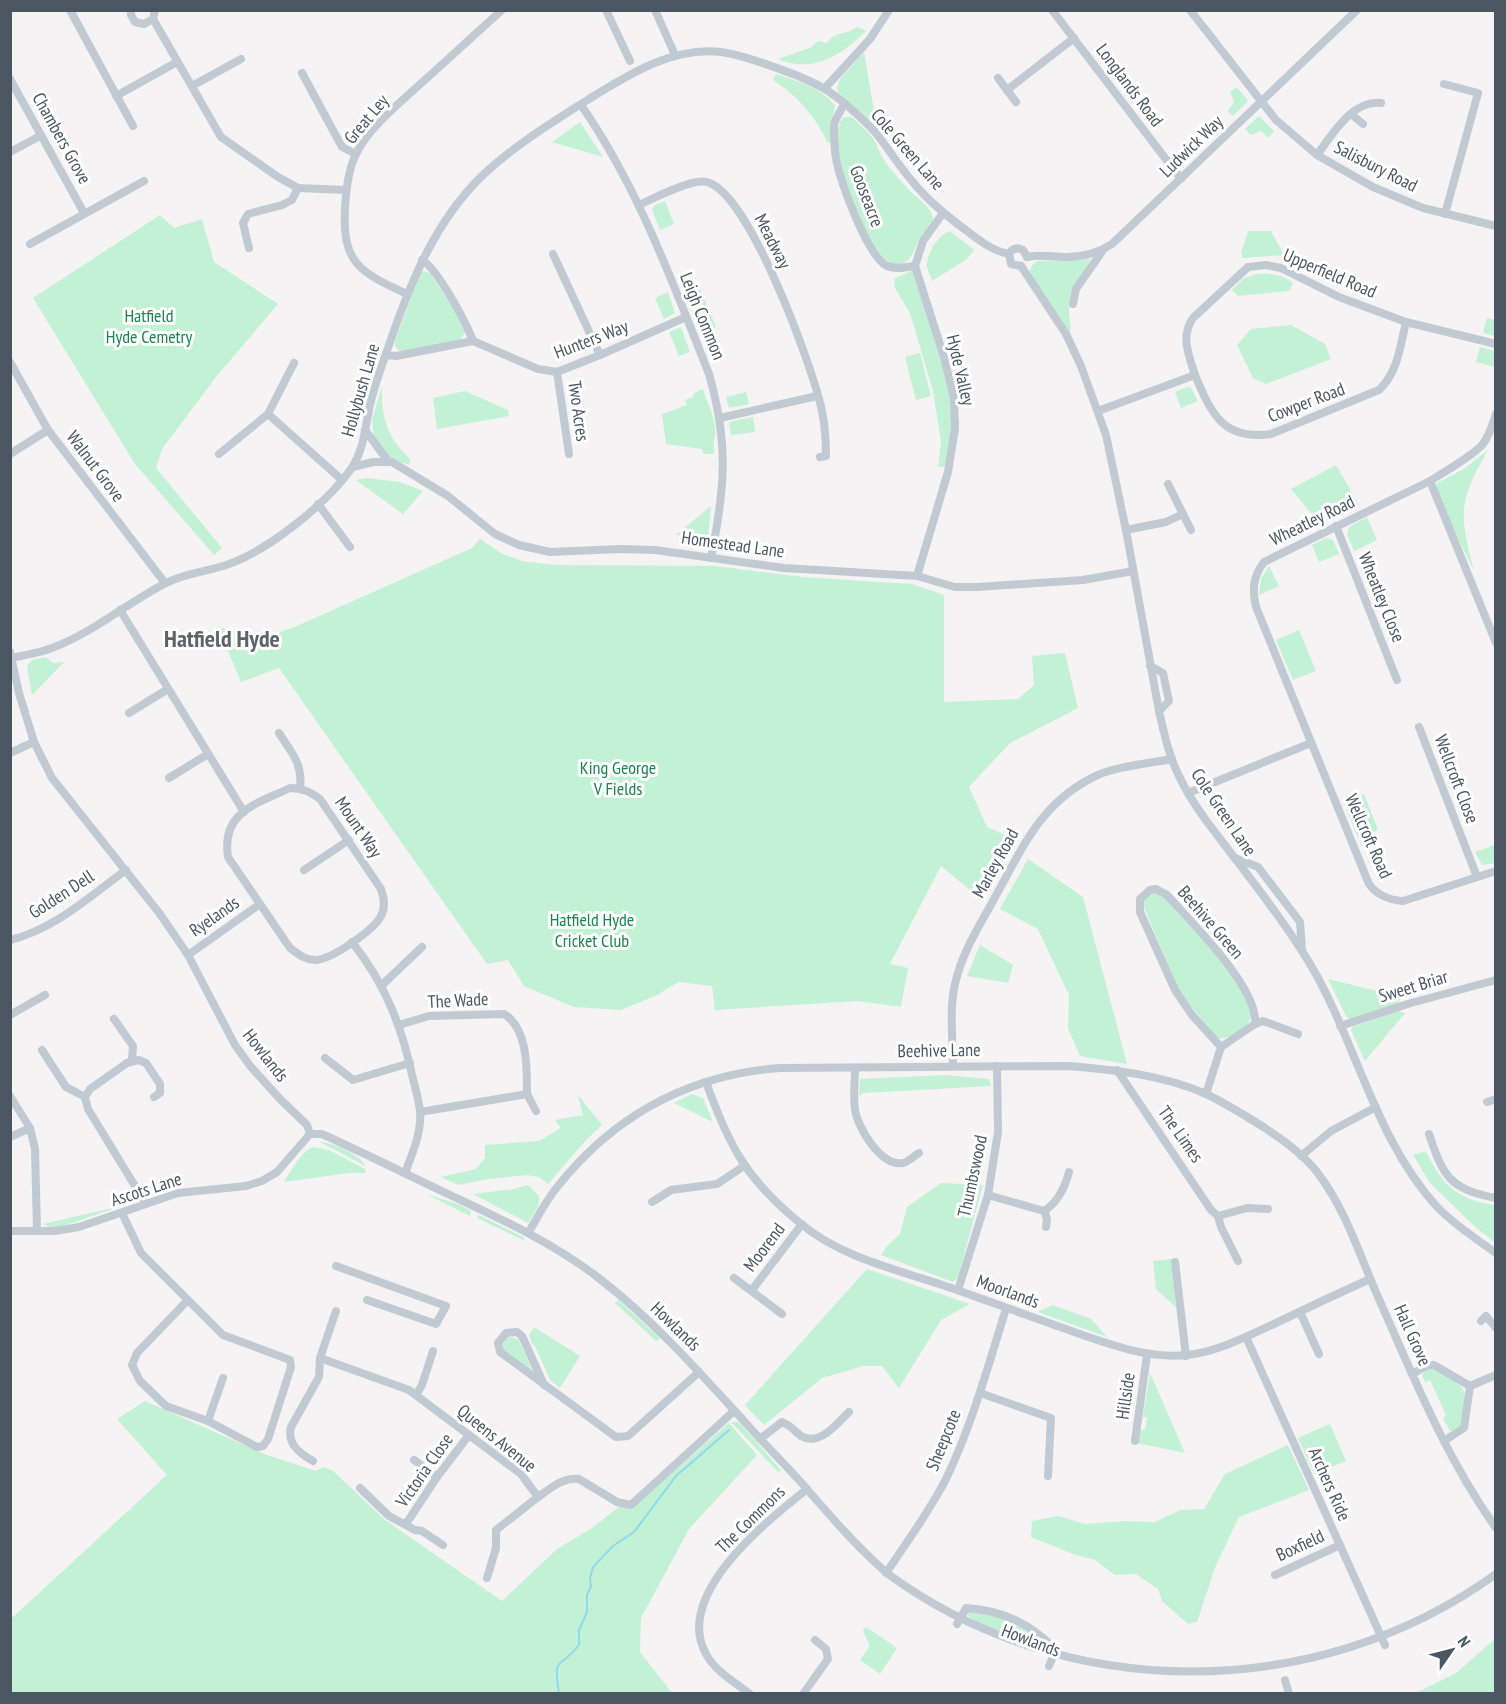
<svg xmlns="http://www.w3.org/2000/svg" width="1506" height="1704" font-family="'PT Sans Narrow',sans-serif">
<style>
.green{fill:#c3f1d5}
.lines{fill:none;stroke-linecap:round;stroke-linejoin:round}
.stream{stroke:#90daee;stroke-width:2}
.minor{stroke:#c1cad2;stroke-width:8}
.labels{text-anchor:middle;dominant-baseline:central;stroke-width:6;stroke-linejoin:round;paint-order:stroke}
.street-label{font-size:18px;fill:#4a5661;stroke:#fff}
.park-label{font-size:18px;fill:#17864f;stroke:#fff}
.district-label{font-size:24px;font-weight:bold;fill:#5f6368;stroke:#fff}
</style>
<rect width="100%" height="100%" fill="#f5f3f3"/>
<g class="green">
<path d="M 857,27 L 866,31 C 842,55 813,74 778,59 L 810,48 L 818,41 L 827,43 C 834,31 848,35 857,27 Z"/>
<polygon points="864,52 877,128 863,114 839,94 837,88 840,79"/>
<path d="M 776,74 C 796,81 822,87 835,106 L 831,126 L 832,142 L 828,143 C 815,116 798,96 773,80 Z"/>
<polygon points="1237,87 1248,101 1233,116 1228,111 1234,102 1230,92"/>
<polygon points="1259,116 1274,131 1268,138 1261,131 1251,135 1245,129"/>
<path d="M 844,117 L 851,117 C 858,123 866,129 871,136 C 877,143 879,153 884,160 C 892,172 902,182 911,192 C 917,198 935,210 933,220 C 932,225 919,238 916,246 C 912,257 907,266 893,264 C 866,259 821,135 844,117 Z"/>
<polygon points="580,122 603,157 552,142"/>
<polygon points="665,201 674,224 660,230 652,210 655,205"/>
<polygon points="160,215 174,228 202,219 214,262 278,304 216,377 162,449 156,468 222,548 214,555 135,464 33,298"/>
<path d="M 950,231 L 974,250 L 967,259 L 932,281 C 931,277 928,271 927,267 C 926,254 938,235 950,231 Z"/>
<polygon points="1248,231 1271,231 1284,255 1243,258 1241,253"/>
<path d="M 1091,259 C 1073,293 1065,287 1071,330 L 1069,332 L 1029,274 C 1030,268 1032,265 1037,261 Z"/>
<path d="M 913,270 C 926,311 944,354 951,398 C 955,420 949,444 947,466 L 938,467 L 941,442 L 933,391 L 910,313 L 895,288 L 894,279 Z"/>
<polygon points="423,271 430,273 465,327 465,333 459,341 403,351 398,350 395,346 395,341 420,273"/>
<path d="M 1256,274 C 1271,273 1281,274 1293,283 L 1289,291 L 1238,296 L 1232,290 L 1243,279 Z"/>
<polygon points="700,289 716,327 703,333 688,294"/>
<polygon points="668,292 675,313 664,319 655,298"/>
<polygon points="1487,318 1495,320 1495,336 1483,333"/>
<polygon points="1291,325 1325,344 1331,359 1266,384 1253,378 1237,345 1251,329"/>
<polygon points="681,327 690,352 679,356 669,332"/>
<polygon points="1480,347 1495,351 1495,367 1476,362"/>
<polygon points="920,353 931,396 916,400 905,357"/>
<path d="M 382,386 C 381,418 387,437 410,459 L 409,465 L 386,457 L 374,440 L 372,420 Z"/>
<polygon points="1190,386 1198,401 1181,408 1175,392"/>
<path d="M 703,389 C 707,404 717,419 715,435 C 714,442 713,446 714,454 L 704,454 L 702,449 L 666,444 L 662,414 L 687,405 L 685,400 L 693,397 L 694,393 Z"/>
<polygon points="465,391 508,410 509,416 437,429 433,398"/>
<polygon points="746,392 749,404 729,408 726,397"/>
<polygon points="753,417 755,432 731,435 729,422"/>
<path d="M 1488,450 C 1458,502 1459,514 1474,571 L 1453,528 L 1436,486 L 1437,483 L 1464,469 Z"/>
<polygon points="1336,465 1359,505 1320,524 1291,489"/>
<polygon points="367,478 400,482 423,491 403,514 356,480"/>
<polygon points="711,506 708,538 676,535"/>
<polygon points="1367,517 1377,540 1354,551 1347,534 1349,527"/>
<polygon points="1326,538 1333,540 1339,554 1319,562 1312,545"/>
<polygon points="480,539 501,553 522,561 554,565 715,566 803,577 912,584 944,595 944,702 1018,699 1034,685 1032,656 1065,653 1078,708 1010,743 969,787 987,827 1018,841 982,900 941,866 890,964 908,968 901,1007 858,1001 715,1010 712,986 679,982 655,996 621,1010 574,1007 524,986 508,960 487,964 279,668 241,682 218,627 262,639 297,626 472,548"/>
<polygon points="1269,566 1279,586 1259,595 1261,579"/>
<polygon points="1299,630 1316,671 1293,680 1276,640"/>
<polygon points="46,657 53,663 64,662 32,695 27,666 32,660"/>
<polygon points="1364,794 1378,830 1358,838 1344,803"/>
<polygon points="1495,845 1495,863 1482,865 1475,852"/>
<polygon points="1028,859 1083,897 1127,1064 1080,1056 1068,1028 1069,995 1038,929 1000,909"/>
<path d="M 1153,892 L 1159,894 L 1168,901 C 1188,923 1252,985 1251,1015 C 1251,1021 1246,1026 1242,1030 C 1234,1035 1226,1039 1216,1038 L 1178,989 L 1143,905 L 1144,898 Z"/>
<polygon points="980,945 1013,965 1008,983 967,976"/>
<polygon points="1328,979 1402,997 1397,1004 1351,1019 1347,1018"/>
<polygon points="1398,1011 1405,1013 1365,1061 1351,1030 1352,1027"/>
<polygon points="946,1075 989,1079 991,1086 863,1093 859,1096 860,1079"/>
<polygon points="692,1094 703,1098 713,1122 674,1103"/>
<polygon points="578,1095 602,1125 586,1140 548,1184 539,1177 527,1175 489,1179 458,1185 441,1177 476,1169 485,1158 485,1145 539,1141 561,1128 555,1120 583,1115"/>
<path d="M 320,1142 C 330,1141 363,1156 365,1166 Z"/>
<path d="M 313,1147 L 329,1150 L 365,1169 L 365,1173 L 349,1173 L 284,1182 C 292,1170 300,1153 313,1147 Z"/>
<path d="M 1426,1151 C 1442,1185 1457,1200 1495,1205 L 1495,1243 L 1472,1224 L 1430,1183 L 1413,1155 Z"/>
<polygon points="941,1183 983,1185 958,1277 953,1282 881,1255 887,1246 900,1234 907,1207"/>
<polygon points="528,1185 539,1196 538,1207 528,1223 473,1194 514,1189"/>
<polygon points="426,1194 458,1204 471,1211 470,1216"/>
<polygon points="125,1205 69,1224 52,1228 43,1224"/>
<polygon points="479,1215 525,1238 523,1240 477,1218"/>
<polygon points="1171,1259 1176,1307 1156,1289 1153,1261"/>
<polygon points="867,1269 970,1304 941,1320 899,1388 882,1366 863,1366 822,1378 764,1425 745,1405"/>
<polygon points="618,1300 660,1338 656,1341 615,1303"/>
<polygon points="1053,1305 1091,1319 1107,1337 1038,1312"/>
<polygon points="534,1327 580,1356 560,1388 550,1380 535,1346 532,1344 529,1335"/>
<path d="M 510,1337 L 518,1339 L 534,1373 L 503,1351 C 502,1344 503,1340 510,1337 Z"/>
<path d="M 1433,1368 C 1469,1389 1468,1385 1461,1426 L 1454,1431 L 1450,1431 L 1443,1418 L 1446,1415 L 1430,1380 L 1425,1382 L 1422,1375 L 1426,1370 Z"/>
<polygon points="1150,1373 1185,1453 1137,1443 1139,1430 1145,1430 1147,1417 1143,1417"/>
<polygon points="145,1401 267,1455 316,1471 324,1467 333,1471 385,1520 502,1601 557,1549 592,1528 620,1506 632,1508 729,1423 757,1455 689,1529 641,1618 640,1652 672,1693 11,1693 10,1615 13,1617 167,1475 117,1419"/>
<polygon points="731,1422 739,1422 781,1470 778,1472"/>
<polygon points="1330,1424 1346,1461 1314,1474 1298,1438"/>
<polygon points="1288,1445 1309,1490 1239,1517 1216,1565 1197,1622 1188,1624 1162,1601 1158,1589 1136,1574 1115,1575 1095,1560 1073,1554 1031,1537 1032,1521 1058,1516 1085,1524 1125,1521 1155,1522 1180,1510 1204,1509 1225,1474"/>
<path d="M 969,1610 C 999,1614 1031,1627 1051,1651 L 986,1627 L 966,1615 Z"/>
<polygon points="866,1627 897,1648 880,1674 860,1660 870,1646 863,1631"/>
<polygon points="1495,1639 1495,1693 1416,1693 1456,1673"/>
</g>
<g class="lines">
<path class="stream" d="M 559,1694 C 553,1653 559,1671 579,1645 L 579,1630 L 587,1612 L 587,1595 L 591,1586 L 590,1578 L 593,1567 L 613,1546 L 634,1532 L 676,1476 L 729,1430"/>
<g class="minor">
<polyline points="70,10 133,126"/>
<polyline points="131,10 131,15 135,22 144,24 153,19 155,10"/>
<polyline points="606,10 630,61"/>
<polyline points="655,10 675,55"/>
<polyline points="1052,10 1181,179"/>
<polyline points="1190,10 1276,120 1317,155 1373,187 1423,208 1496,226"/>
<polyline points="153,19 221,137 278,177 298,188 346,190"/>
<polyline points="302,73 342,147 356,154"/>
<polyline points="998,78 1016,102"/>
<polyline points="10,79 84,213"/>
<polyline points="1444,84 1478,93 1445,214"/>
<polyline points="192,86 241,59"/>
<polyline points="825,88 870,39 889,10"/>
<polyline points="1007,90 1074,38"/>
<polyline points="116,96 177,62"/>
<path d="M 581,105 C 638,187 672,281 709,374 C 729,444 725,488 711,558"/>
<path d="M 844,105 C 840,112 835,118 834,126 C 834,136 834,148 836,158 C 839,180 868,257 887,266 C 896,270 906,267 915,266"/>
<polyline points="1351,114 1363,124"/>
<polyline points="10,152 40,136"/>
<path d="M 1317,155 C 1332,135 1353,99 1381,103"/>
<path d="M 639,205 C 654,198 692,178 707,182 C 749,192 813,368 822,411 C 825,426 826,441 826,456 L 820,457"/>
<polyline points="30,244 144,181"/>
<polyline points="249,248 243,223 248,214 282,205 292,200 298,188"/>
<polyline points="553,254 600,355"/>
<path d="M 1009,254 C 1012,248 1017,247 1023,250 L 1027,257"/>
<polyline points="1009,254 1011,264 1021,266"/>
<path d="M 1027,257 C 1040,254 1052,257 1066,257 C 1083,257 1098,253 1112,244 L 1357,10"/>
<path d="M 422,260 C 437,268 467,324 473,341"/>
<path d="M 1021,266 L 1066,334 L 1081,366 L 1106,435 L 1126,530 L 1159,711 C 1164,733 1169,756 1179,776 C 1192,804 1212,828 1230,852 C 1255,884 1280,917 1302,951 C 1355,1032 1371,1135 1438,1208 C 1455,1225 1476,1239 1496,1253"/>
<path d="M 407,294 C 360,272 342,264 345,208 C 346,190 348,170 356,154 C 367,130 397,105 417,87 C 445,62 473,36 502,10"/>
<polyline points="1073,304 1076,289 1103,250"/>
<polyline points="386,355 396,356 473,341 538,369 557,372 600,355 686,317"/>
<polyline points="10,362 48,430 165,583"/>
<polyline points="557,372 569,454"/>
<path d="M 1195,375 C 1189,355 1180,337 1193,318 L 1248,267 L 1266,265 L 1281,268 L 1339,297 L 1406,322 L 1496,344"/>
<path d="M 1098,411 L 1195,375 C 1211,413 1223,441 1271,434 L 1379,390 C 1398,372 1400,347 1406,322"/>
<polyline points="268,414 342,480"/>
<path d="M 1496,414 C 1493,424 1489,437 1482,445 C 1471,457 1444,472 1430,481 L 1264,562 C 1253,576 1252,590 1256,607 L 1369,884 C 1377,895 1388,900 1403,901 L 1496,871"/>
<polyline points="720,418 817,396"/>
<polyline points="365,430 388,461"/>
<polyline points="10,454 48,430"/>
<polyline points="219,454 268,414 294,363"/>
<polyline points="353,467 373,462 392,462 448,496 495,534 519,545 550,552 620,549 655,550 784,568 917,576 955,587 977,587 1083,580 1133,571"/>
<polyline points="1430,481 1496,643"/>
<polyline points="1168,484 1191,530"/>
<polyline points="318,504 350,547"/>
<polyline points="1336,526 1397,680"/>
<polyline points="1126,530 1166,522 1183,514"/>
<polyline points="917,576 948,472 955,428 954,398 944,357 915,266 923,241 943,213"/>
<polyline points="120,610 244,812"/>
<polyline points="10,652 19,693 34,742 52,778 160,914 188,955 235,1045 251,1067 280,1099 307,1125 310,1134"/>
<path d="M 12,658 C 25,655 39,653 52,648 C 92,633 126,604 164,584 C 184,573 207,572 229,564 C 270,549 326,504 351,469 C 363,452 365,430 369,410 C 371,397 376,384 380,371 C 404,301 428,227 484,174 C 515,145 553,122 589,99 C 628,75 673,46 721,52 C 744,55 803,76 823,88 C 839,97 863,119 875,132 C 888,148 899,166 912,181 C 928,201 947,216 967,231 C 980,241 993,251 1009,254"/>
<polyline points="1150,666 1163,673 1169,701 1159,711"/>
<polyline points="129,713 168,689"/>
<polyline points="1419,727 1477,877"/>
<path d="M 279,733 C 291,752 303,763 300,788"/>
<polyline points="10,753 34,742"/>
<polyline points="169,778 208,754"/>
<path d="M 290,788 C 303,788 310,792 320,799 L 381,889 C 384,898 386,907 381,916 C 374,930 331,960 315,960 C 305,960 298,954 290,948 L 228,857 C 221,812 256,804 290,788 Z"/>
<polyline points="1188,793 1311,743"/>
<polyline points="1235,858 1258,867 1300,922 1302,949"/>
<polyline points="304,870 349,840"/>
<path d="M 10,940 C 55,929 90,896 126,870"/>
<path d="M 352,942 C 386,985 402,1027 413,1079 C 416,1090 419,1101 420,1111 C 422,1132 412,1154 405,1173"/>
<polyline points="188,955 260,904"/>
<polyline points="382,985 422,947"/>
<polyline points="10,1015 45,995"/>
<polyline points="114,1019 133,1046 132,1061"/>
<polyline points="1255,1024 1263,1021 1298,1034"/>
<path d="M 399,1025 L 429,1016 L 504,1014 C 528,1028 527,1069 527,1094 L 420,1112"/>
<polyline points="1340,1026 1411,1003 1496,980"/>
<polyline points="42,1050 66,1087 85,1097"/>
<polyline points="325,1058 353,1080 410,1063"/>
<path d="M 953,1066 C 953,1040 949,1010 955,984 C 962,953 978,928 993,901 C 1022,849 1041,800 1100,774 C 1119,766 1151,763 1172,759"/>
<path d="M 855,1068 C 855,1081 853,1097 855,1110 C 858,1128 881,1167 903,1163 C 908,1162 914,1156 919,1153"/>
<polyline points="1117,1070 1211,1210 1218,1216 1247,1208 1268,1209"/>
<path d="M 706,1082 C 729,1146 746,1179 800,1223 C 844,1260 904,1271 957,1290 C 997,1304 1037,1319 1077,1333 C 1112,1345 1149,1359 1187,1355 C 1217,1352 1248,1336 1276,1323 C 1307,1308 1339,1293 1370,1279"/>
<polyline points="527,1094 536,1111"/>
<path d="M 1206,1094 L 1221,1047 L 1255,1024 C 1259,988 1191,922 1167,895 L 1156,889 L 1150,890 L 1140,899 L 1140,912 L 1175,990 L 1192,1015 L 1221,1047"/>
<polyline points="10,1096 30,1128 35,1149 37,1231"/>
<polyline points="1487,1102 1496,1099"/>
<path d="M 310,1134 L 322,1134 C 364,1153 406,1174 448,1194 C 501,1219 554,1243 600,1279 C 653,1320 699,1372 744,1421 C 764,1444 786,1465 806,1488 C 832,1518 858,1548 888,1574 C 1066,1704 1316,1704 1496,1574"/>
<path d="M 1429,1134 C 1443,1176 1449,1189 1496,1198"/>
<polyline points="10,1137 30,1128"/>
<polyline points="1301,1156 1331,1131 1376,1107"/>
<polyline points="988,1195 1044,1211"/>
<polyline points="652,1202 671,1190 717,1184 744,1166"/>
<polyline points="146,1204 88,1109 85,1097 90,1089 127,1063 139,1060 146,1063 160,1084 160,1093 154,1097"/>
<polyline points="122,1213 141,1253 223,1335 290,1360 291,1367 268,1439 263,1446 257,1447 208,1421 166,1406 140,1381 132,1365 137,1353 188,1300"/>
<polyline points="1218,1216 1221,1227 1238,1261"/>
<path d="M 1046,1227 L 1047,1219 L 1044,1211 C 1057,1203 1065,1187 1069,1172"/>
<polyline points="10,1231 55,1231 79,1227 178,1193 246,1186 262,1181 277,1172 310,1134"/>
<path d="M 528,1233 C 538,1217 546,1200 558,1186 C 615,1115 689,1075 780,1068 L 1069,1066 C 1115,1070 1164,1075 1206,1094 C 1227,1104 1246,1116 1265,1128 C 1284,1141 1303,1154 1317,1172 C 1344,1207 1358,1250 1375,1290 C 1411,1371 1444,1455 1496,1528"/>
<polyline points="1175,1262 1186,1356"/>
<polyline points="336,1266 446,1306 436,1324 367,1300"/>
<polyline points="734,1278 782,1314"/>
<polyline points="752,1290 802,1224"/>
<polyline points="958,1290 988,1195 998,1132 997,1066"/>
<polyline points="1300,1312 1319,1354"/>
<polyline points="1481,1321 1486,1316 1496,1328"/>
<polyline points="1246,1337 1385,1645"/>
<polyline points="320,1358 336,1311"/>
<polyline points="1412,1374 1428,1365 1434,1365 1470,1386 1464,1428 1444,1441"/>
<polyline points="544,1385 522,1336 517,1332 506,1333 498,1343 500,1352 616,1437 628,1436 699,1372"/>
<polyline points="1470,1386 1496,1375"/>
<polyline points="980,1393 1051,1418 1048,1476"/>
<polyline points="416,1395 422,1385 433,1351"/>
<polyline points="208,1421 223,1378"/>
<path d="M 760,1439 L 782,1422 C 792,1426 794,1431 801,1436 C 820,1447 837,1423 849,1412"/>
<polyline points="1135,1441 1147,1355"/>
<polyline points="414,1460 437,1477"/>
<path d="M 313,1461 C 299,1453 287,1444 291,1427 L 319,1377 L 320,1358 L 409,1390 L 521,1474 L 538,1497 C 551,1488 563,1477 579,1479 L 617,1502 L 631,1505 L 734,1411"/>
<polyline points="360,1488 389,1516 415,1530 422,1531 443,1545"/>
<polyline points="406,1524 437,1477 469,1435"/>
<path d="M 886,1573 C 907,1542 929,1512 946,1479 C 972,1425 988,1366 1006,1309"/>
<polyline points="1275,1575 1340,1545"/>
<polyline points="487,1578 496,1548 496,1530 538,1497"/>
<path d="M 957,1624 L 966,1608 C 1000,1610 1030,1623 1054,1648 L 1055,1652 L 1049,1666"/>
<polyline points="1285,1680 1289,1694"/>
<path d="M 750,1694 C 734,1682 715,1671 706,1654 C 673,1595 767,1521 807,1489"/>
<polyline points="803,1694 828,1659 826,1649 815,1640"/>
</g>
</g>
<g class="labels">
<g class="street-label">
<text transform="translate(1130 85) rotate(53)">Longlands Road</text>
<text transform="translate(366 119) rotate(-50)">Great Ley</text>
<text transform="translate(62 138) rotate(61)">Chambers Grove</text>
<text transform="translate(1191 146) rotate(-44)">Ludwick Way</text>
<text transform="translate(908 149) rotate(49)">Cole Green Lane</text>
<text transform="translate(1376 166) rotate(27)">Salisbury Road</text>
<text transform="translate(867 196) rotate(69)">Gooseacre</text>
<text transform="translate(773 241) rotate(63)">Meadway</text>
<text transform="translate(1330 273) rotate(23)">Upperfield Road</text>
<text transform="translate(703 316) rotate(68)">Leigh Common</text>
<text transform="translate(591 339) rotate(-21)">Hunters Way</text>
<text transform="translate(961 370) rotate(77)">Hyde Valley</text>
<text transform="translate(360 390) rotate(-74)">Hollybush Lane</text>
<text transform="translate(1306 402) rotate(-21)">Cowper Road</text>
<text transform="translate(579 411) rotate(82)">Two Acres</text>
<text transform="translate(96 466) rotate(53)">Walnut Grove</text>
<text transform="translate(1312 520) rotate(-26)">Wheatley Road</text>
<text transform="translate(733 544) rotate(8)">Homestead Lane</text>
<text transform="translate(1382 597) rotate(68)">Wheatley Close</text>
<text transform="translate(1457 779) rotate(69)">Wellcroft Close</text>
<text transform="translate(1224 812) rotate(56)">Cole Green Lane</text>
<text transform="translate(359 827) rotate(56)">Mount Way</text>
<text transform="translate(1369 836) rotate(66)">Wellcroft Road</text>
<text transform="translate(995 863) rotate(-61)">Marley Road</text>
<text transform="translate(61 894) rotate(-33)">Golden Dell</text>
<text transform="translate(214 916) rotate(-35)">Ryelands</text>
<text transform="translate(1211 922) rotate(49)">Beehive Green</text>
<text transform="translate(1413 986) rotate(-17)">Sweet Briar</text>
<text transform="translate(458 1000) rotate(-3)">The Wade</text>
<text transform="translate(939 1050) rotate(-1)">Beehive Lane</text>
<text transform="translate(266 1055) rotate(52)">Howlands</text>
<text transform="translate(1181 1134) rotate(55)">The Limes</text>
<text transform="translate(972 1176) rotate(-78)">Thumbswood</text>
<text transform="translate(146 1189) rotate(-18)">Ascots Lane</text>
<text transform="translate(764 1247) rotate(-53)">Moorend</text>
<text transform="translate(1008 1291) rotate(20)">Moorlands</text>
<text transform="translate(676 1326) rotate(44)">Howlands</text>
<text transform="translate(1413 1335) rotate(66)">Hall Grove</text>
<text transform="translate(1125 1396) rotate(-82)">Hillside</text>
<text transform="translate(497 1438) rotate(39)">Queens Avenue</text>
<text transform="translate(943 1440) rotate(-68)">Sheepcote</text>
<text transform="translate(424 1470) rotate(-55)">Victoria Close</text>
<text transform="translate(1330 1484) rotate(66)">Archers Ride</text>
<text transform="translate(750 1519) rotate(-44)">The Commons</text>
<text transform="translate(1300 1545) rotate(-25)">Boxfield</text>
<text transform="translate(1031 1640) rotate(21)">Howlands</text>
</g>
<g class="park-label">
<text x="149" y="315">Hatfield<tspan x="149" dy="21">Hyde Cemetry</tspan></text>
<text x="618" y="767">King George<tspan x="618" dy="21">V Fields</tspan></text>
<text x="592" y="919">Hatfield Hyde<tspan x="592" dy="21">Cricket Club</tspan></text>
</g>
<g class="district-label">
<text x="222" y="638">Hatfield Hyde</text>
</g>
</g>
<rect width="1506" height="1704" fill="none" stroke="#4a5661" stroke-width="24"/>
<g transform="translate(1452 1650) rotate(55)" stroke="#ffffff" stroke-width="4.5" paint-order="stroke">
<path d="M0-4.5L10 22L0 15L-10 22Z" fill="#4a5661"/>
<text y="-9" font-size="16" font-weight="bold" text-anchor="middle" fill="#4a5661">N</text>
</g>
</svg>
